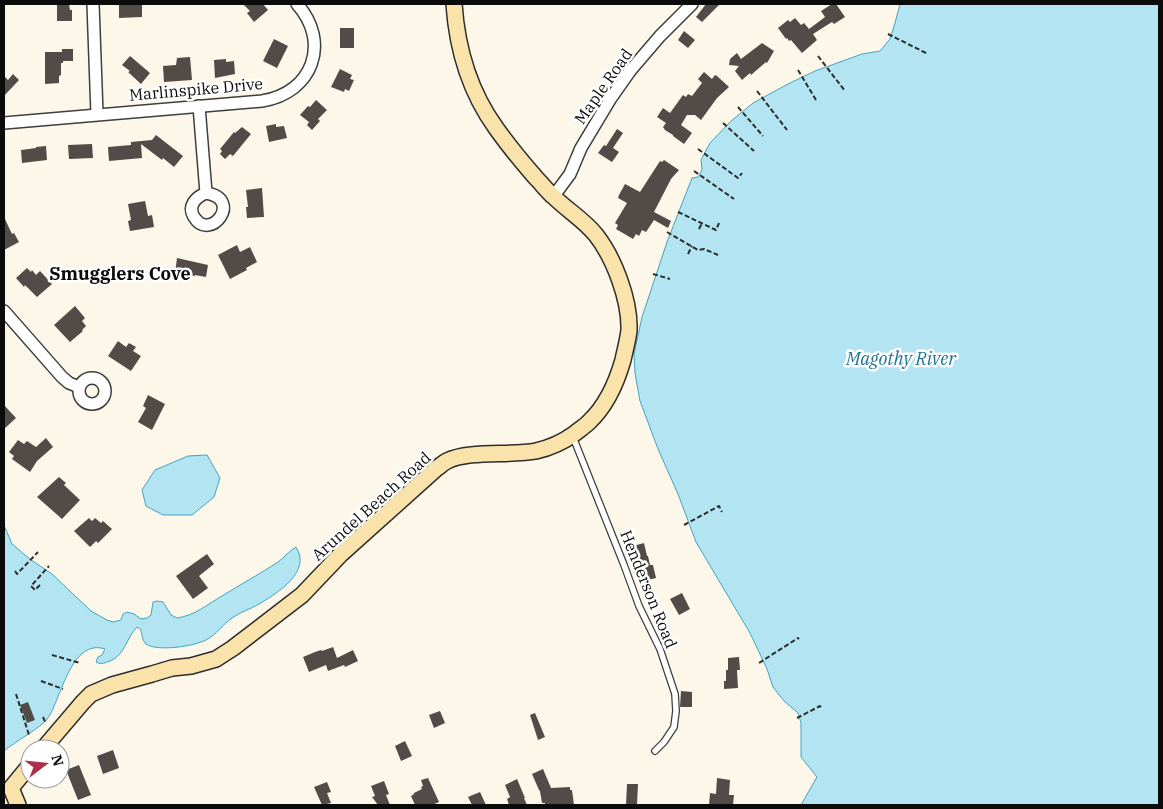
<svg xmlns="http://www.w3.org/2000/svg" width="1163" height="809" font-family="'IBM Plex Serif',serif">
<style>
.water{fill:#b3e4f1;stroke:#40a4c2}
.building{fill:#534b48}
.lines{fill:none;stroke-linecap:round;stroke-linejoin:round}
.lane-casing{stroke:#3e3e3e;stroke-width:8}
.street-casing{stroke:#3e3e3e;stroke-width:14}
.secondary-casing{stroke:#2d2d2d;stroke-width:18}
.path{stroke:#2d2d2d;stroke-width:2;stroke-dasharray:5 2.5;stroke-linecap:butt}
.lane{stroke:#fff;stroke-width:5.5}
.street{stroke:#fff;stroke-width:11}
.secondary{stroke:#f9e3aa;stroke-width:15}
.labels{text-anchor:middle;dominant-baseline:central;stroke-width:5;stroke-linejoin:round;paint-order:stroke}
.street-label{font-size:16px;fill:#0b0b0b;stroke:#fff}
.neighbourhood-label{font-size:18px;font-weight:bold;fill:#0b0b0b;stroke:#fff}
.water-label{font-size:18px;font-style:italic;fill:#1f7392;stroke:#fff}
</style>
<rect width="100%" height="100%" fill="#fdf7ea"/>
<g class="water">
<polygon points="900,4 1159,4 1159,805 801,805 817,777 801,757 801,723 798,713 784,701 773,687 767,669 750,633 696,542 678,494 658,449 640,401 635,373 634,354 642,317 667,242 692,178 698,177 702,170 701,160 710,143 730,122 753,103 788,84 815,71 862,54 880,51 890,39 895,23"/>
<polygon points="207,455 220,478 214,497 192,515 163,515 146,506 142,490 155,470 188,456"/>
<path d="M 4,525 L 12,544 L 31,560 L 52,574 L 91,611 L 107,620 L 113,622 L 121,620 L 123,614 L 127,612 L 134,614 L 141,619 L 147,618 L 151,615 L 153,602 L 157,601 L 163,602 L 171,615 L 177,618 C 196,615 206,605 222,596 C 241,584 260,574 278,562 C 285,557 289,551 296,547 C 312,571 278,593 259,604 C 251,609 240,612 232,618 C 223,624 216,635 206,640 C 195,646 157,652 146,644 C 142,640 142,635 141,630 L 137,627 C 126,638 125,657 107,662 C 102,664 100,664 96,662 L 98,657 L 102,655 L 105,649 C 71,638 61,699 48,718 C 41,728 14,742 4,751 Z"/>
</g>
<g class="building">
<polygon points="57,4 69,4 70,10 72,10 72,21 57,21"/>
<polygon points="119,4 142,4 142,17 119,18"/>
<polygon points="243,4 263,4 268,10 254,22 247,13 250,11"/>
<polygon points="706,4 720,4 702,22 696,17"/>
<polygon points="832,4 836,4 845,17 834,24 832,22 813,34 817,40 802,53 791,40 789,41 787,38 786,39 778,28 788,20 790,22 795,18 801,25 804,23 809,29 825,17 821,11"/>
<rect x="340" y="28" width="14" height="20"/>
<polygon points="684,31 695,40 688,48 678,40"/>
<polygon points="274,39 288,46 277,68 263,61"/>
<polygon points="762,43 774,51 767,63 766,62 751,75 750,73 742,80 735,71 739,66 729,65 730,59 737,53 741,59"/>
<polygon points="62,49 73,49 73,61 63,61 63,63 61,63 61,75 59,76 59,83 45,84 45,52 62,52"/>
<polygon points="130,56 150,73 141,84 128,72 130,71 122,65"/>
<polygon points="190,57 192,80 164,82 163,66 176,65 177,58"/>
<polygon points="226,59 226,62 234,61 235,74 215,78 214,60"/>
<polygon points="340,69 352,75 350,79 354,80 349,91 345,89 344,92 331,87"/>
<polygon points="704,72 712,79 715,75 717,76 729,87 717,98 701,120 695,115 687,115 681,125 692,133 684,144 673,136 673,135 665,130 663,127 666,123 657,117 663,108 670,113 683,95 686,97 688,94 692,96 702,83 698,79"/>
<polygon points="13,74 19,80 4,96 4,76 8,80"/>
<polygon points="316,100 327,110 318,119 320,121 312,130 307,125 309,122 300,115 308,106 310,107"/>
<polygon points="276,124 276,127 284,126 287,138 269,142 266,126"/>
<polygon points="242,127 251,134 233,156 230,154 225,159 220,154 222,151 220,149 234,132 235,133"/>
<polygon points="617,129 623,133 613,148 619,152 612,162 598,153 604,145 606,146"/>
<polygon points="156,135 183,156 174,167 163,158 162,160 141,144 142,158 109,161 108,147 131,145 131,142 152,140"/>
<polygon points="92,144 93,158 69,159 68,145"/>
<polygon points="46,146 47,160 22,163 21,150 36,148 36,147"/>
<polygon points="664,160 679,170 671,179 654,212 671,221 668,228 654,220 646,232 642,230 639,236 636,234 633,239 616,229 618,225 615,223 627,203 618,198 619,195 625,184 640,192 660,161 662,162"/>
<polygon points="262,188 264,217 247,218 246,207 248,207 246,190"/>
<polygon points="145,201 148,216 152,215 154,227 130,231 128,221 131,220 128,204"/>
<polygon points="4,217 12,234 14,233 19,242 4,250"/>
<polygon points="237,245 240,252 250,247 257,262 246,268 247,270 230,279 218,255"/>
<polygon points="177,258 208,265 206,277 195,275 195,276 175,273"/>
<polygon points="27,268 31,272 32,270 36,275 40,271 52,284 37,297 25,285 24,287 16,278"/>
<polygon points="75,306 85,318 82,321 86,326 82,330 83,331 70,342 54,325"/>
<polygon points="118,341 126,347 129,343 136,347 133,351 141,356 131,371 108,356"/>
<polygon points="148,395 165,404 152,430 138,422 146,408 143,406"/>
<polygon points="4,405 16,418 4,429"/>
<polygon points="46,438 53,447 37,461 30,472 12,459 14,456 9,452 18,440 24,444 27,441 36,447"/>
<polygon points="59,477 66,483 64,485 80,500 62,519 37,497"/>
<polygon points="89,518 92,521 95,518 101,523 103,521 112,529 98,543 96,541 90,547 74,531"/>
<polygon points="644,543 647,556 648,556 650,565 653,565 656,578 640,582 633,546"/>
<polygon points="207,554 214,564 199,576 208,588 193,599 176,576"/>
<polygon points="682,593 690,609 679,615 670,599"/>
<polygon points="333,647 337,658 353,650 358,661 345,667 344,665 328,671 326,665 309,672 303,657 315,652 321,650 322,651"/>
<polygon points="739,657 740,670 737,670 738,688 724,689 724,681 726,681 726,670 728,670 728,658"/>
<polygon points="681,691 692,692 692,707 680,707"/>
<polygon points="28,702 35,720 27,723 20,705"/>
<polygon points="440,711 445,723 434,728 429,715"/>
<polygon points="535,713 545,737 538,740 530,715"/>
<polygon points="405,741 412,756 401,761 395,746"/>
<polygon points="113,750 119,768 103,774 97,756"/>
<polygon points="79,765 91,795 78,800 66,770"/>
<polygon points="543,769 551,788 570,787 570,790 572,790 574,805 545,805 545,803 542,803 540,791 539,790 532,774"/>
<polygon points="428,778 439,802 432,805 415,805 411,796 414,794 414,793 422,789 421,787 423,786 421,780"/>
<polygon points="717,778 730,780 729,795 734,795 733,805 709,805 710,793 716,794"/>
<polygon points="517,779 525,798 524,798 527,805 509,805 507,799 510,797 505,785"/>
<polygon points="384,781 389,794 386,795 390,805 378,805 372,797 375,796 371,786"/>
<polygon points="327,782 331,792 327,793 331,803 322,805 314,787"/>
<polygon points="627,784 638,784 637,805 626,805"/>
<polygon points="480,792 486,805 472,805 468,797"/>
</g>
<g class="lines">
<defs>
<polyline id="lane" points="573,437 624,565 639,606 660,649 675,694 676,711 674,727 664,742 655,751"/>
<g id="street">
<polyline points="93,4 97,114"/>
<path d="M 199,106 L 206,193 C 196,197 187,206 194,217 C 210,243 244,199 206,193"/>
<path d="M 4,123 L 262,101 C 313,93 331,42 297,4"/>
<polyline points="553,197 570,174 581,148 611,98 630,71 660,36 692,4"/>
<polyline points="4,311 62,377 69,383 79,387"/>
<circle cx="92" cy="391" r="13"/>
</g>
<g id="secondary">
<path d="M 43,749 L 83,702 L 91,694 L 112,685 L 152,674 L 172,668 L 191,666 L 216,659 L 233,648 L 302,595 L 340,555 L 437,468 C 440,466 443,463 447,461 C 469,450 510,456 536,451 C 549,448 563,442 574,434 C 579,430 585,426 589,422 C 606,406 617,381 623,360 C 625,350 628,340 629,330 C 630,300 614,258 596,235 C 584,220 567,210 554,197 C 547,191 542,184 536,178 C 522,162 508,145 496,128 C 470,92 457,48 454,4"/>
<polyline points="18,805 11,788 30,765"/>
</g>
</defs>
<use href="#lane" class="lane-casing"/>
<use href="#street" class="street-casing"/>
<use href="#secondary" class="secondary-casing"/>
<g class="path">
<polyline points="888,34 928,54"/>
<polyline points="818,56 845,91"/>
<polyline points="798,70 816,100"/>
<polyline points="757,91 787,130"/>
<polyline points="738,107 763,136"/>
<polyline points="723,123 754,151"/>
<polyline points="698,149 738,178 742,173"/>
<polyline points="694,171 734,199"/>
<polyline points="678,212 716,230 719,223"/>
<polyline points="699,229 702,223"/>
<polyline points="667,232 698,250 704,249 718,255"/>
<polyline points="688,254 692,246"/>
<polyline points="653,274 670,279"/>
<polyline points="684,525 719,506 722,512"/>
<polyline points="15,571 17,574 38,552"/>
<polyline points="40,585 35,590 31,586 49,566"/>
<polyline points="52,655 80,663"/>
<polyline points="759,663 798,638 799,639"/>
<polyline points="41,681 63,689"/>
<polyline points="16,694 29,735"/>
<polyline points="43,717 46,724"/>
<polyline points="797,718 820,706 822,709"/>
</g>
<use href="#lane" class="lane"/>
<use href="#street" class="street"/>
<use href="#secondary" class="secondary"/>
</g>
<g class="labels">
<g class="street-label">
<text transform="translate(603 86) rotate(-55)">Maple Road</text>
<text transform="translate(196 89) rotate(-5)">Marlinspike Drive</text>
<text transform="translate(371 506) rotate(-42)">Arundel Beach Road</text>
<text transform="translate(649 589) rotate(68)">Henderson Road</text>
</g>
<g class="neighbourhood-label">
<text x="120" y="273">Smugglers Cove</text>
</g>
<g class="water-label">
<text x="901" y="358">Magothy River</text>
</g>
</g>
<rect width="1163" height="809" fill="none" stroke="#0b0b0b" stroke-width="10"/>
<g transform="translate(45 764) rotate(74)"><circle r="24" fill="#ffffff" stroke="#9d9d9d"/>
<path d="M0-4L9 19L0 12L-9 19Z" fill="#af2e4a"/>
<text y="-8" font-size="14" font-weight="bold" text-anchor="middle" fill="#0b0b0b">N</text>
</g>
</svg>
